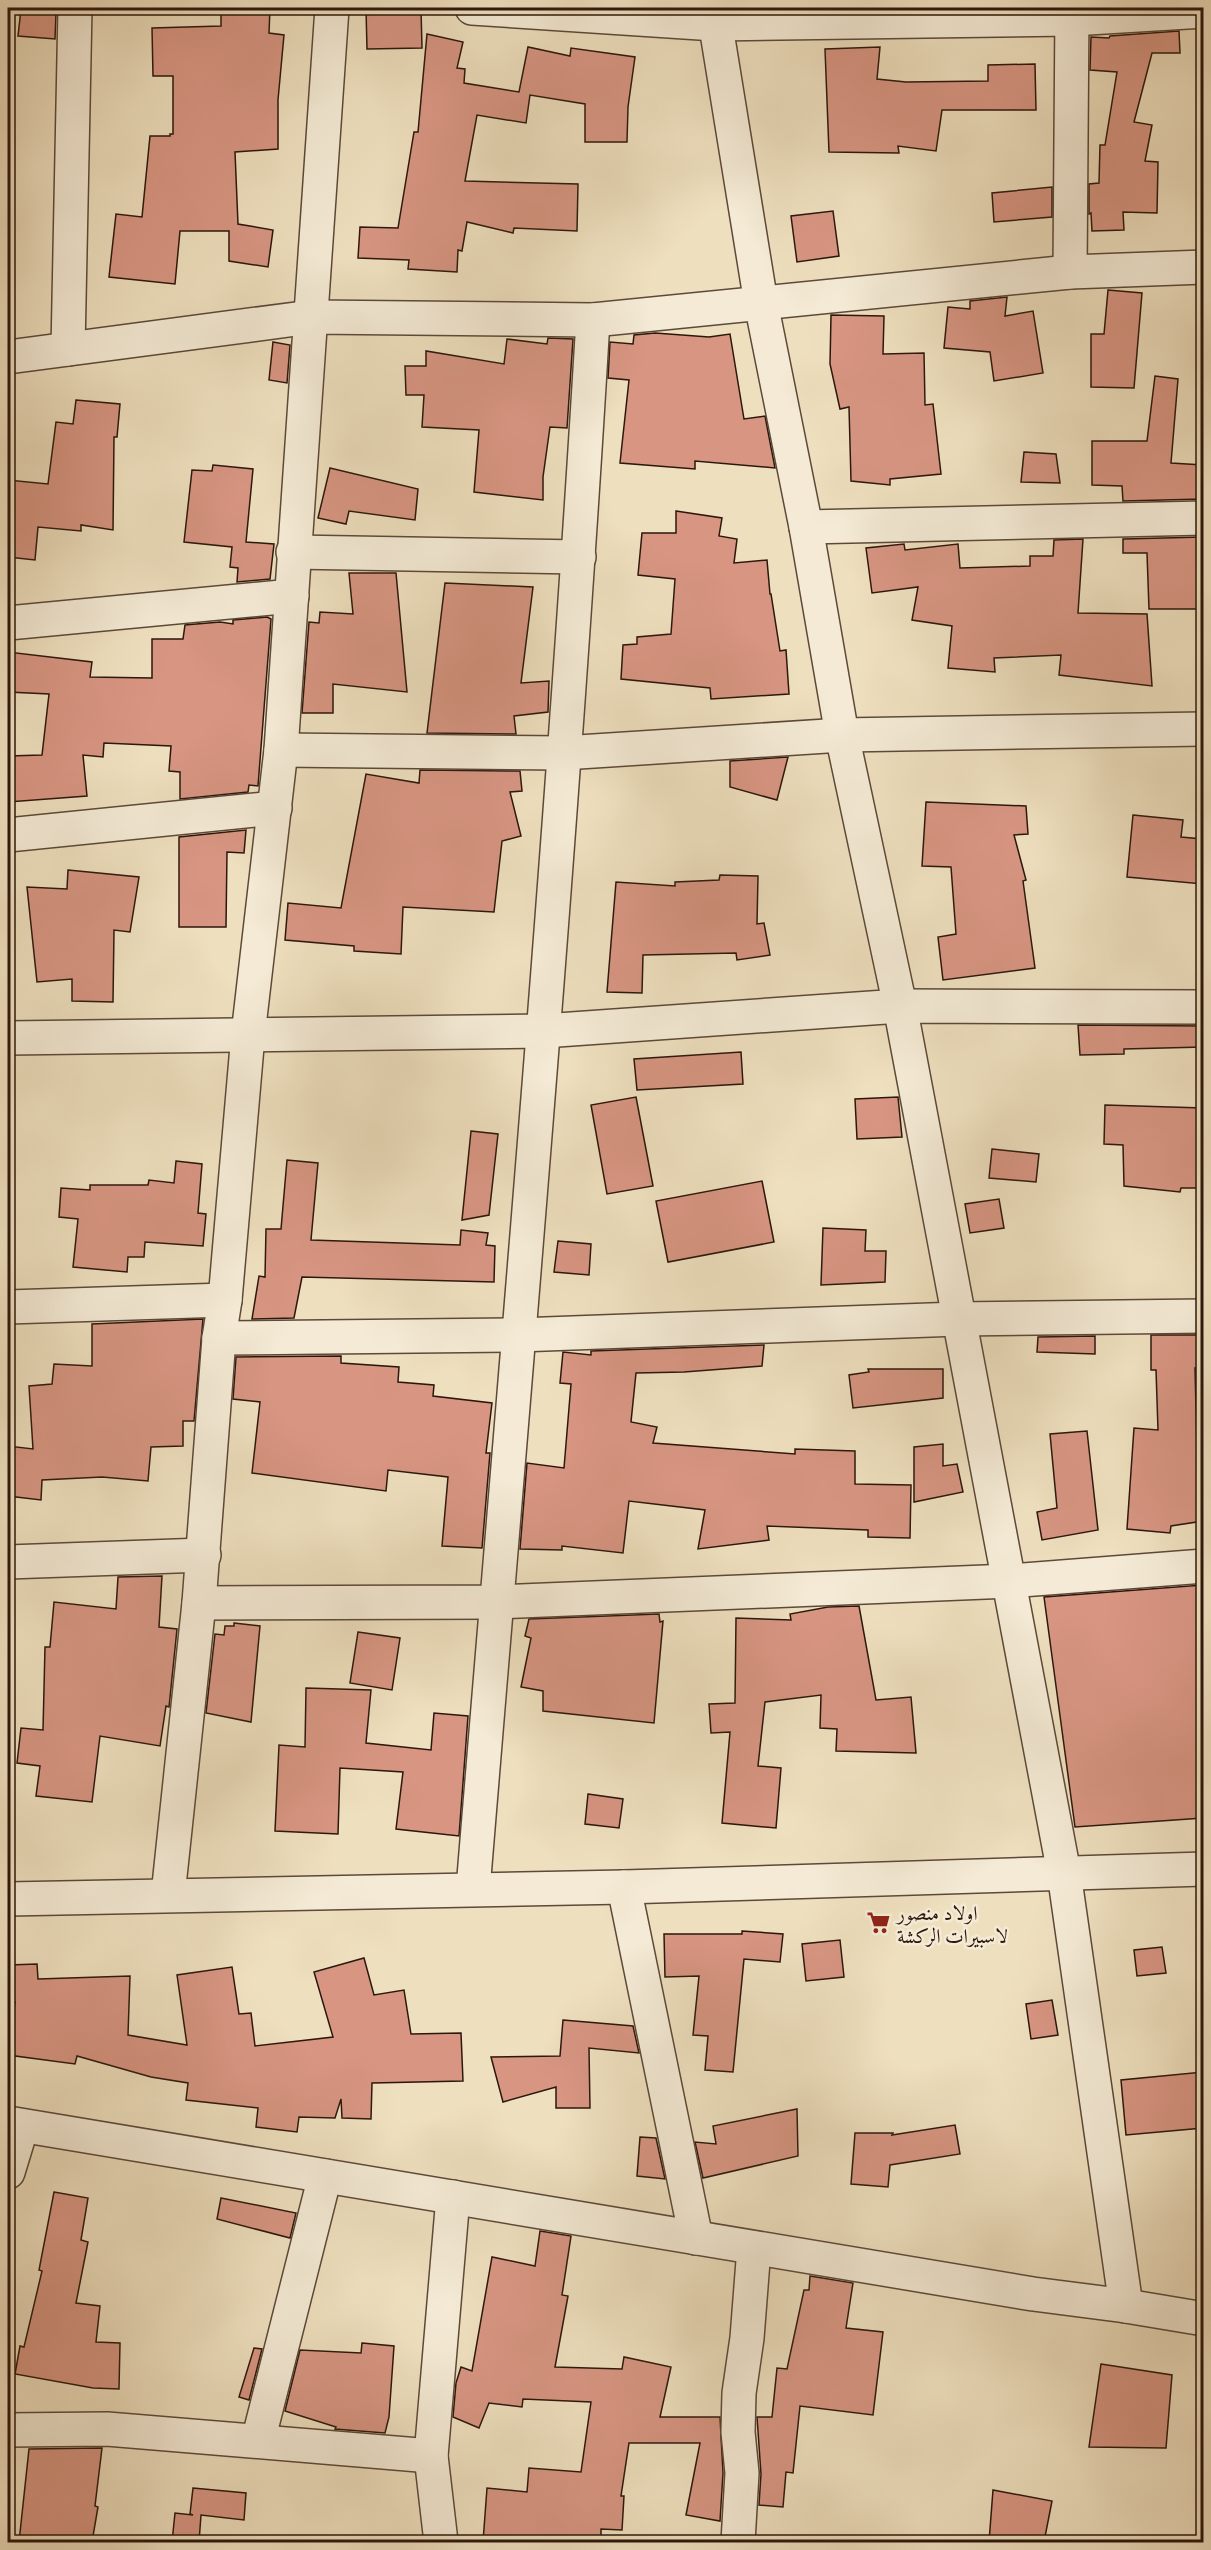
<svg xmlns="http://www.w3.org/2000/svg" width="1211" height="2550" font-family="'Gentium Book Plus',Amiri,serif">
<style>
.building{fill:#d79582;stroke:#2c170d;stroke-width:1.5}
.lines{fill:none;stroke-linecap:round;stroke-linejoin:round}
.minor-casing{stroke:#5c4939;stroke-width:36}
.tertiary-casing{stroke:#5c4939;stroke-width:36}
.minor{stroke:#f4ead5;stroke-width:33}
.tertiary{stroke:#f4ead5;stroke-width:33}
.labels{text-anchor:middle;dominant-baseline:central;stroke-width:5;stroke-linejoin:round;paint-order:stroke}
.poi-label{font-size:20px;fill:#2c170d;stroke:#f4ead5;text-anchor:start}
</style>
<rect width="100%" height="100%" fill="#eedfbe"/>
<filter id="stains"><feTurbulence type="fractalNoise" baseFrequency=".00333" numOctaves="4"/><feColorMatrix values="0 0 0 0 .2 0 0 0 0 .09 0 0 0 0 .02 0 0 0 .5 -.17"/></filter>
<radialGradient id="worn" r=".72"><stop offset=".6" stop-color="#630" stop-opacity="0"/><stop offset="1" stop-color="#630" stop-opacity=".3"/></radialGradient>
<g class="building">
<polygon points="221,8 270,8 269,33 284,35 278,100 278,149 235,152 238,224 273,230 268,267 229,261 229,231 180,231 175,284 109,277 116,214 142,217 150,136 170,136 170,134 173,134 173,76 153,76 152,28 221,26"/>
<polygon points="21,9 56,12 55,39 18,36"/>
<polygon points="366,9 421,9 422,48 367,49"/>
<polygon points="1179,31 1180,53 1152,53 1134,122 1152,125 1145,161 1158,162 1157,213 1123,212 1124,230 1092,231 1091,213 1089,214 1089,184 1099,183 1100,145 1105,145 1117,72 1090,70 1091,37 1109,38 1110,36"/>
<polygon points="427,34 463,42 457,68 465,69 464,83 519,92 528,47 570,56 571,48 635,57 628,107 627,142 585,142 585,104 530,95 526,123 477,115 465,181 578,184 577,231 514,228 513,233 467,222 462,251 458,250 457,272 408,269 409,260 358,258 360,227 398,228 414,132 418,132"/>
<polygon points="880,47 877,79 906,82 988,81 988,65 1035,64 1036,110 942,110 936,151 898,146 899,153 829,152 825,49"/>
<polygon points="1052,187 1052,217 994,222 992,193"/>
<polygon points="833,211 839,256 797,262 791,216"/>
<polygon points="1108,290 1142,293 1134,388 1091,387 1091,334 1104,334"/>
<polygon points="1007,297 1005,316 1033,311 1043,373 994,381 990,352 944,348 948,307 970,309 970,301"/>
<polygon points="831,315 884,316 883,354 924,353 925,405 933,404 941,474 890,479 890,485 851,481 849,407 840,409 830,364"/>
<polygon points="655,333 709,337 730,334 744,419 765,416 775,468 695,461 695,469 620,463 629,380 608,378 610,342 633,344 634,335"/>
<polygon points="548,338 573,339 567,428 550,427 543,477 543,500 474,492 479,430 422,427 424,395 406,395 405,366 426,366 426,351 504,364 507,339 547,344"/>
<polygon points="273,342 290,345 287,383 269,380"/>
<polygon points="1155,376 1178,379 1171,463 1203,465 1203,499 1123,501 1122,486 1092,485 1092,441 1147,441"/>
<polygon points="76,400 120,404 117,437 114,437 113,530 81,525 81,531 38,527 35,560 8,557 8,480 48,484 56,422 73,424"/>
<polygon points="1024,452 1056,454 1060,483 1021,482"/>
<polygon points="213,465 253,469 246,542 274,544 270,579 237,582 238,568 230,567 232,547 184,542 192,470 212,471"/>
<polygon points="330,468 418,489 415,520 349,511 346,524 318,518"/>
<polygon points="676,511 722,518 719,536 737,539 734,563 767,560 770,594 771,594 780,651 786,650 789,694 711,699 710,688 621,679 623,645 637,644 637,637 671,634 675,579 638,575 642,533 676,533"/>
<polygon points="1203,537 1203,609 1149,609 1147,553 1123,553 1123,539"/>
<polygon points="1083,539 1078,613 1147,614 1152,686 1059,675 1061,655 994,658 995,672 948,668 952,626 912,620 918,587 872,593 866,548 904,544 905,550 958,544 960,568 1030,566 1030,556 1053,556 1054,540"/>
<polygon points="349,573 396,573 407,692 333,684 333,713 302,713 309,622 319,623 320,612 353,614"/>
<polygon points="445,583 533,587 521,683 549,681 548,712 514,716 516,734 427,733"/>
<polygon points="267,617 271,619 258,786 249,785 248,792 180,799 180,772 169,771 171,746 104,743 103,757 83,755 87,796 8,802 8,756 42,755 49,694 8,692 8,652 92,662 90,677 152,678 152,639 183,639 185,625 220,622 233,624 233,620"/>
<polygon points="788,757 777,800 730,787 730,761"/>
<polygon points="420,770 520,771 522,791 510,792 521,836 502,841 494,912 403,907 401,954 354,951 354,946 285,940 288,903 341,908 366,774 419,783"/>
<polygon points="926,802 1026,806 1028,834 1014,835 1026,880 1023,881 1035,968 943,980 938,937 956,934 951,867 922,866"/>
<polygon points="1133,815 1183,820 1181,837 1203,839 1203,884 1127,877"/>
<polygon points="246,830 244,853 227,852 226,927 179,927 179,837"/>
<polygon points="68,870 139,877 130,932 114,930 113,1002 72,1001 72,979 37,982 27,887 67,889"/>
<polygon points="720,875 758,876 757,924 764,923 770,955 737,960 736,953 643,955 642,993 607,992 616,882 675,886 675,882 719,880"/>
<polygon points="1078,1025 1203,1026 1203,1047 1124,1049 1124,1054 1080,1055"/>
<polygon points="741,1052 743,1084 637,1090 634,1059"/>
<polygon points="636,1097 653,1186 607,1194 591,1105"/>
<polygon points="898,1097 902,1137 857,1139 855,1099"/>
<polygon points="1105,1105 1203,1108 1203,1188 1181,1188 1180,1192 1124,1186 1123,1145 1104,1144"/>
<polygon points="471,1131 498,1134 489,1215 462,1220"/>
<polygon points="992,1149 1039,1154 1036,1182 989,1178"/>
<polygon points="287,1160 318,1163 311,1240 460,1245 461,1230 488,1233 486,1245 495,1246 494,1282 302,1277 294,1318 252,1319 259,1276 265,1277 266,1229 281,1229"/>
<polygon points="176,1161 202,1164 198,1213 206,1214 203,1246 145,1242 144,1257 128,1257 127,1272 73,1267 78,1219 59,1217 61,1188 90,1190 90,1185 148,1185 149,1180 174,1183"/>
<polygon points="762,1181 774,1242 668,1262 656,1201"/>
<polygon points="999,1199 1004,1228 970,1233 965,1204"/>
<polygon points="823,1228 866,1230 865,1251 886,1251 885,1282 821,1285"/>
<polygon points="558,1241 591,1244 589,1275 554,1272"/>
<polygon points="203,1319 194,1421 183,1421 183,1446 151,1447 148,1481 102,1477 42,1480 41,1500 8,1496 8,1446 33,1449 29,1386 52,1384 54,1364 92,1366 92,1324"/>
<polygon points="1151,1335 1202,1335 1200,1368 1195,1368 1197,1450 1200,1450 1201,1487 1203,1487 1203,1521 1171,1526 1170,1533 1127,1529 1134,1428 1158,1430 1156,1370 1151,1370"/>
<polygon points="1095,1336 1095,1354 1037,1352 1038,1337"/>
<polygon points="764,1345 762,1366 684,1372 636,1373 631,1422 657,1427 653,1443 795,1454 795,1449 855,1451 855,1484 911,1485 910,1538 868,1537 868,1530 767,1526 769,1540 698,1549 705,1510 629,1501 623,1553 562,1546 562,1550 520,1549 527,1463 564,1468 571,1384 560,1383 563,1352 591,1355 591,1351"/>
<polygon points="341,1356 341,1363 399,1367 398,1382 434,1385 433,1396 492,1403 486,1453 490,1453 482,1548 442,1546 448,1477 388,1470 386,1491 252,1473 260,1402 233,1399 236,1357"/>
<polygon points="868,1369 943,1369 943,1398 853,1408 849,1375 869,1372"/>
<polygon points="1087,1431 1098,1530 1042,1540 1037,1512 1057,1508 1050,1434"/>
<polygon points="943,1444 943,1466 957,1464 963,1492 914,1502 914,1447"/>
<polygon points="162,1576 159,1627 177,1629 169,1707 166,1706 160,1746 100,1736 92,1802 36,1796 40,1766 17,1763 21,1728 43,1730 45,1647 50,1647 54,1602 116,1609 118,1577"/>
<polygon points="1203,1585 1203,1818 1075,1827 1044,1597"/>
<polygon points="859,1606 876,1700 911,1697 916,1753 836,1751 837,1729 820,1728 821,1695 765,1702 758,1766 781,1768 776,1828 722,1823 730,1732 711,1733 709,1704 735,1703 736,1618 791,1620 790,1614 828,1607"/>
<polygon points="659,1614 660,1622 663,1621 654,1723 543,1711 543,1691 521,1687 531,1638 525,1636 529,1619"/>
<polygon points="234,1623 260,1626 251,1722 206,1713 215,1634 224,1635 225,1626 234,1626"/>
<polygon points="358,1632 400,1638 392,1690 350,1683"/>
<polygon points="306,1688 371,1690 366,1743 431,1750 434,1713 468,1716 459,1836 396,1829 403,1772 340,1768 338,1834 275,1831 279,1745 305,1747"/>
<polygon points="588,1794 623,1799 619,1828 585,1824"/>
<polygon points="742,1931 783,1934 780,1962 744,1959 733,2072 705,2070 708,2036 693,2035 699,1976 665,1977 664,1934 742,1934"/>
<polygon points="840,1940 844,1977 806,1981 802,1944"/>
<polygon points="1162,1947 1166,1973 1137,1976 1134,1950"/>
<polygon points="364,1958 374,1995 404,1990 411,2034 461,2033 463,2081 372,2083 371,2119 342,2118 341,2099 335,2118 299,2117 297,2132 256,2127 258,2108 186,2100 188,2083 151,2077 77,2056 75,2064 8,2055 15,2002 8,2003 8,1965 37,1964 38,1979 130,1976 128,2035 187,2045 177,1975 232,1967 239,2014 251,2013 255,2046 333,2037 314,1972"/>
<polygon points="1052,2000 1058,2035 1031,2039 1026,2004"/>
<polygon points="563,2020 633,2026 639,2053 589,2048 590,2108 556,2108 556,2087 503,2102 491,2057 560,2056"/>
<polygon points="1203,2072 1203,2128 1126,2135 1121,2080"/>
<polygon points="797,2109 798,2156 703,2178 695,2142 716,2144 713,2126"/>
<polygon points="955,2125 960,2154 890,2165 888,2187 851,2184 855,2133 893,2133 892,2135"/>
<polygon points="640,2137 656,2138 665,2179 637,2176"/>
<polygon points="54,2192 88,2198 81,2240 88,2242 76,2303 100,2306 96,2342 120,2343 119,2389 93,2388 15,2374 20,2346 24,2347 42,2271 39,2270"/>
<polygon points="221,2198 296,2213 290,2238 217,2219"/>
<polygon points="540,2231 571,2236 562,2295 568,2296 555,2367 622,2369 624,2357 671,2367 660,2417 720,2417 723,2473 720,2521 686,2515 700,2443 629,2443 621,2496 624,2496 622,2530 601,2529 601,2542 483,2542 487,2488 527,2492 529,2468 581,2472 591,2402 523,2399 522,2407 489,2403 479,2428 453,2417 456,2383 461,2367 472,2371 492,2257 535,2266"/>
<polygon points="810,2276 853,2283 846,2328 883,2332 873,2415 800,2406 793,2473 786,2472 783,2507 759,2505 761,2474 757,2417 772,2417 777,2368 787,2369 804,2290 809,2290"/>
<polygon points="362,2343 394,2346 389,2417 385,2433 335,2429 336,2427 285,2411 300,2350 361,2353"/>
<polygon points="254,2348 262,2349 249,2400 239,2397"/>
<polygon points="1101,2364 1172,2375 1166,2448 1089,2447"/>
<polygon points="102,2448 95,2506 98,2507 92,2542 19,2542 29,2449"/>
<polygon points="193,2488 246,2493 244,2520 201,2515 199,2542 172,2542 175,2513 193,2515 190,2514"/>
<polygon points="993,2490 1052,2501 1044,2542 989,2542"/>
</g>
<g class="lines">
<defs>
<g id="minor">
<polyline points="472,8 715,24 1072,19 1204,11"/>
<polyline points="713,8 761,303 806,527 842,735 900,1006 1064,1873 1126,2306"/>
<polyline points="1070,272 1072,8"/>
<polyline points="68,349 75,8"/>
<polyline points="8,357 311,317 593,320 1070,272 1204,267"/>
<polyline points="806,527 1204,518"/>
<polyline points="293,552 579,557"/>
<polyline points="8,623 292,596"/>
<polyline points="281,750 563,753 842,735 1204,729"/>
<polyline points="8,835 275,808"/>
<polyline points="8,1038 543,1031 900,1006 1204,1007"/>
<polyline points="8,1307 225,1300"/>
<polyline points="219,1338 518,1335 958,1319 1204,1316"/>
<polyline points="8,1562 204,1555"/>
<polyline points="199,1603 496,1602 1010,1581 1204,1566"/>
<polyline points="624,1887 696,2238"/>
<path d="M 473,1889 C 516,1366 562,843 593,320"/>
<polyline points="168,1895 199,1603 219,1338 225,1300 248,1035 281,750 332,8"/>
<polyline points="8,2172 22,2126"/>
<polyline points="8,2430 107,2429 431,2456"/>
<polyline points="258,2441 325,2176"/>
<polyline points="441,2542 431,2456 453,2197"/>
<polyline points="738,2542 742,2473 738,2432 739,2393 747,2338 754,2248"/>
</g>
<g id="tertiary">
<polyline points="8,1899 624,1887 1204,1869"/>
<polyline points="8,2123 1033,2294 1126,2306 1204,2319"/>
</g>
</defs>
<use href="#minor" class="minor-casing"/>
<use href="#tertiary" class="tertiary-casing"/>
<use href="#minor" class="minor"/>
<use href="#tertiary" class="tertiary"/>
</g>
<defs>
<symbol id="supermarket-bare" viewBox="-9 -9 18 18"><path d="M-6-5.5h2.5l.6 2H6L4.5 2H-2.5L-4.4-4H-6ZM-1.5 3.2a1.3 1.3 0 1 0 .1 0ZM3 3.2a1.3 1.3 0 1 0 .1 0Z" fill="#8f2418" stroke="#f4ead5" stroke-width="2.5" paint-order="stroke"/></symbol>
</defs>
<g fill-rule="evenodd">
<use href="#supermarket-bare" x="862" y="1906" width="33" height="33"/>
</g>
<g class="labels">
<g class="poi-label">
<text x="897" y="1912">اولاد منصور<tspan x="897" dy="23">لاسبيرات الركشة</tspan></text>
</g>
</g>
<rect width="1211" height="2550" fill="none" stroke="#eedfbe" stroke-width="30"/>
<rect x="9" y="9" width="1193" height="2532" fill="none" stroke="#2c170d" stroke-width="3"/>
<rect x="15" y="15" width="1181" height="2520" fill="none" stroke="#2c170d" stroke-width="1.5"/>
<rect width="100%" height="100%" filter="url(#stains)"/>
<rect width="100%" height="100%" fill="url(#worn)"/>
</svg>
